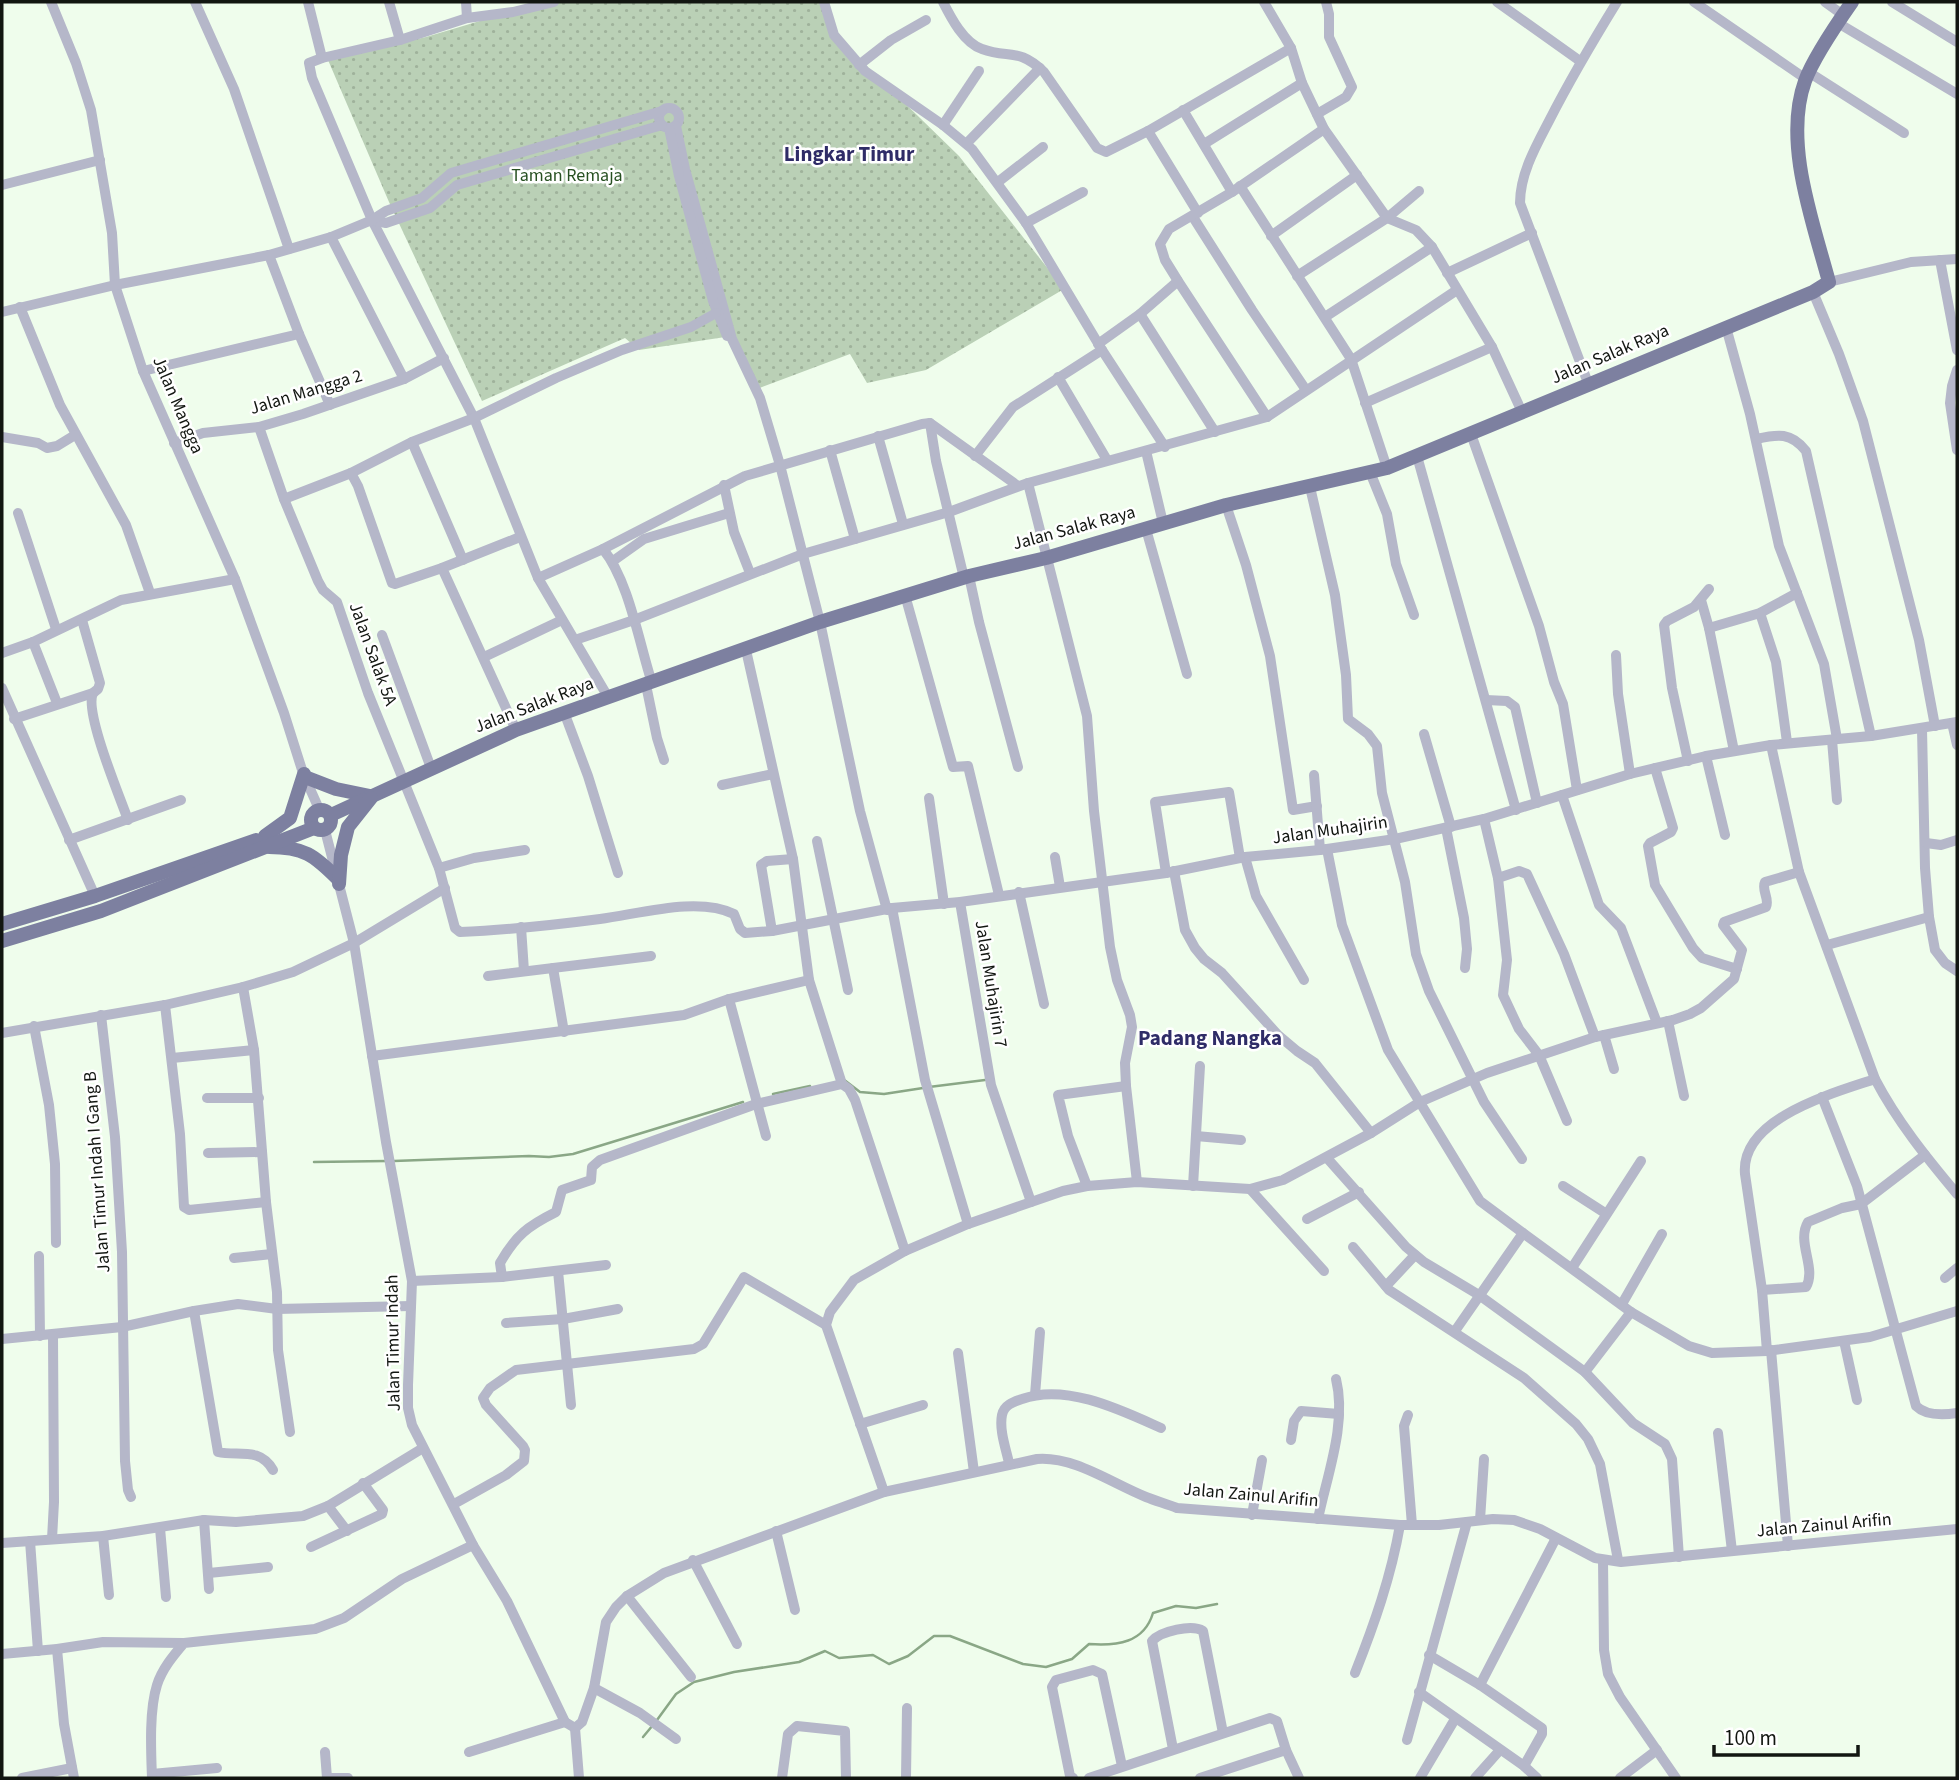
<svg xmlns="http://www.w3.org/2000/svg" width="1959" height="1780" font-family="'Source Sans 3',sans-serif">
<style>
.park{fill:url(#park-dots)}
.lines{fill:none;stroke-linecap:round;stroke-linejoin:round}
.stream{stroke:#8aa786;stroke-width:2.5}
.minor{stroke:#b5b7c9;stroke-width:10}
.major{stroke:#7d80a0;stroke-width:14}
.labels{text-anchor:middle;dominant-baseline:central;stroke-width:5;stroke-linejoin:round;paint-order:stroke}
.park-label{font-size:18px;fill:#275021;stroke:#fff}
.street-label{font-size:18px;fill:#121611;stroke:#fff}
.quarter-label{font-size:21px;font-weight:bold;fill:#2f2c67;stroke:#fff}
</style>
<defs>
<pattern id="park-dots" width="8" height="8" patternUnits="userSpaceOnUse" patternTransform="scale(1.75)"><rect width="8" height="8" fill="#bad0b6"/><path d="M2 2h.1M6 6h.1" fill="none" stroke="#9fb29b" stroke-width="1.8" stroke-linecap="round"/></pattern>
</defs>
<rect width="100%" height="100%" fill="#effdec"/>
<polygon class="park" points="544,2 825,2 841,41 959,156 1064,289 926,370 867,383 850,354 757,389 732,336 639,350 625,338 482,401 389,202 328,60 426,37"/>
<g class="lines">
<g class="stream">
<polyline points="843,1079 860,1092 884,1094 923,1088"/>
<polyline points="929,1087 985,1080"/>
<polyline points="773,1094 810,1086"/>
<polyline points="394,1161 529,1156 549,1157 573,1154 743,1102"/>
<polyline points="314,1162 387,1161"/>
<path d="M 657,1720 L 676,1694 L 694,1682 L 734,1672 L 799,1662 L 825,1651 L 839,1658 L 873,1655 L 889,1664 L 908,1656 L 934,1636 L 950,1636 L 1023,1664 L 1046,1667 L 1072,1659 L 1089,1644 C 1117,1646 1144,1643 1153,1613 L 1176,1606 L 1196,1608 L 1217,1604"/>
<polyline points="643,1737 653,1725"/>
</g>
<g class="minor">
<polyline points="51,2 76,63 91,110 112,233 115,285 143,371 235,579 284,713 303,773 319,809"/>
<polyline points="195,2 234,89 289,249"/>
<polyline points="308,2 322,58"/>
<polyline points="389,2 400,40"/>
<polyline points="466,2 467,18 400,40 322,58 309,63 312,78 372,220 474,418 538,578 608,697"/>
<polyline points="824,2 834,35 865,71 943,125 972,149 1026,223 1102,350 1165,447"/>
<path d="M 943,2 C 951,18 964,43 982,49 C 1009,59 1018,47 1044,72 L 1097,148 L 1106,152 L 1148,131 L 1291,48"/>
<polyline points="1264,2 1291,48 1302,83 1324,129 1387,218 1416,230 1432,247 1492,347 1522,412"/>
<polyline points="1497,2 1580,61"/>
<polyline points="1694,2 1806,79"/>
<polyline points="1825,2 1843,15"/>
<polyline points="1892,2 1957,42"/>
<polyline points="467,18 513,12 554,2"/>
<polyline points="1838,23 1957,94"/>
<polyline points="859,65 891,40 926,20"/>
<polyline points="1810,73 1904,133"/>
<circle cx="669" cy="118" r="10"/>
<polyline points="1183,110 1232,192"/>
<polyline points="1317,114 1346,97 1352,87 1329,37 1329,14 1326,2"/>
<polyline points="943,125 979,71"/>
<polyline points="676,126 685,169 732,339 760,398 780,465 820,622 860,811 887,910"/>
<polyline points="669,128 679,176 713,301 727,336"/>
<polyline points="1148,131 1198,213"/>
<polyline points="967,143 1040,68"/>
<polyline points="1204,144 1302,83"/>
<polyline points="998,182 1043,147"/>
<polyline points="2,185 100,160"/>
<polyline points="1240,186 1351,359 1387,468"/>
<polyline points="1193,217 1252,310 1306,390"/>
<polyline points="372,220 386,223 430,208 457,185 662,125"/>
<polyline points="1026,223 1083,192"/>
<polyline points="1271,236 1357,175"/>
<polyline points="331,237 404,379"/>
<polyline points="269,255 299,334 330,405"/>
<polyline points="1940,260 1957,350"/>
<polyline points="1447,273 1532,233"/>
<polyline points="1297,276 1387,218 1419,191"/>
<polyline points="1829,282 1911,262 1957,259"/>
<polyline points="1813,292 1839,354 1863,421 1919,640 1935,726"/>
<polyline points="20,307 60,405 126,525 150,593"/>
<polyline points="2,312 115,285 269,255 331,237 372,220 386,211 422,198 451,173 662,111"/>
<polyline points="1140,314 1178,281"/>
<polyline points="1325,317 1432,247"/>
<polyline points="1726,327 1750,414 1779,546 1824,664 1837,739"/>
<polyline points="1098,344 1140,314 1215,432"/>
<polyline points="1957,370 1952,386 1950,403 1957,450"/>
<polyline points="143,371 299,334"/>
<polyline points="1058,377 1107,460"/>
<path d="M 1588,383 L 1520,203 C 1520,174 1536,146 1549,121 C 1570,80 1593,41 1617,2"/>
<polyline points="1365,403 1492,347"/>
<polyline points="1267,417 1178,281 1165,260 1160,244 1169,229 1232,192 1324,129"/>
<polyline points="930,423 936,461 964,578"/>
<path d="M 259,427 L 284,499 L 318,581 L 323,590 L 337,602 L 368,693 L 439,868 L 455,928 L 460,932 C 507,930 554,925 600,919 C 639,914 698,896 734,914 L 740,929 L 745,933 L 772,931 L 892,908 L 960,902 L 1166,873 L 1245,857 L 1320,850 L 1395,839 L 1484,819 L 1630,774 L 1706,756 L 1771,745 L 1871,736 L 1957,722"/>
<polyline points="1471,434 1539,626 1554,682 1563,704 1577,790"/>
<polyline points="878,436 903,524"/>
<polyline points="2,437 38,443 47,448 57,446 75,435"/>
<path d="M 1756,439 C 1778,434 1791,432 1806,451 L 1871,736"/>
<polyline points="412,442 463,560"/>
<polyline points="174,443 203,433 259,427 303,414 404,379 444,358"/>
<polyline points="830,450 855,539"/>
<polyline points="1146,451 1163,523"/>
<polyline points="975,456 1013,407 1102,350"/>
<polyline points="1417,456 1516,810"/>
<polyline points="1370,472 1387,514 1396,564 1414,615"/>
<polyline points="351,473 358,486 392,583 395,584 442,568"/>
<polyline points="1028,483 1087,716 1094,811 1110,947 1117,980 1130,1015 1132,1027 1125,1063 1126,1086 1137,1182"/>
<polyline points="724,485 734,532 750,573"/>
<polyline points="1310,487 1335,595 1346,675 1348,719 1368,734 1377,746 1382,793 1405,882 1416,954 1429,991 1484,1102 1522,1159"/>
<polyline points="284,499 351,473 412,442 474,418 556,378 622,350 691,327 716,313"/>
<polyline points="1226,505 1246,565 1270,656 1293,810 1317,806"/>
<polyline points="18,513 56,629"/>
<polyline points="1146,529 1187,674"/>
<path d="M 603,549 C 629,581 639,643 652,683"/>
<polyline points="613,561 644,539 729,513"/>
<polyline points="969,576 979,622 1018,767"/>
<polyline points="538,578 603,549 745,476 922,424 930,423 1018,486"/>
<polyline points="905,595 953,767 968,766 999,895"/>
<polyline points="1701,600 1709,628 1734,751"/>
<polyline points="1760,613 1776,662 1787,742"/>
<polyline points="1709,628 1760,613 1797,593"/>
<polyline points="382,635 431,768"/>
<polyline points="575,640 634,620 803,554 949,512 1028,483 1267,417 1457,290"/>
<polyline points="33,642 57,703"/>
<polyline points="746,650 793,859 809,980 842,1084 849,1089 855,1100 905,1251"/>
<polyline points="2,653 33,642 121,600 235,579"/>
<polyline points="1616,655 1618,694 1630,774"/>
<polyline points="484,657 562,620"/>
<polyline points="646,685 657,738 664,760"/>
<polyline points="2,688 95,896"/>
<path d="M 93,693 C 84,712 120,797 128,820"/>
<polyline points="1486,700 1507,701 1515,707 1537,803"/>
<polyline points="564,712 588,776 618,873"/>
<polyline points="14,719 93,693 98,689 100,683 82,620"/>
<polyline points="1952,723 1957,745"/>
<polyline points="1922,729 1925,868 1929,917 1935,950 1945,963 1957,971"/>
<polyline points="516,730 442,568 520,537"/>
<polyline points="1424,734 1451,827"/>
<polyline points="1832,740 1837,800"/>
<path d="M 1771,745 L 1799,872 L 1875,1079 C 1897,1121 1926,1157 1957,1194"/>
<polyline points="1706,756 1725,835"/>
<polyline points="1688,761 1672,688 1664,625 1667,621 1694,607 1709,589"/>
<polyline points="1655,768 1673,828 1671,832 1650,843 1648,846 1655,885 1693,948 1702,958 1737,969"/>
<polyline points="1314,775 1320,850"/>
<polyline points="722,785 773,774"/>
<polyline points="1562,795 1599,905 1621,928 1657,1023"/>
<polyline points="929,798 944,904"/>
<polyline points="1484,819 1498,878 1507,960 1503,995 1519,1029 1539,1055 1567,1121"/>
<polyline points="1446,828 1464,918 1467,949 1465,968"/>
<polyline points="325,830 354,943 386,1142 412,1281 408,1385 408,1408 412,1425 473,1545 507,1601 565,1722 575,1728"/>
<polyline points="69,840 181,800"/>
<polyline points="817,841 848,990"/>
<polyline points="1926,843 1941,845 1957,840"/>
<polyline points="1327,849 1342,925 1388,1050 1480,1201 1523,1233 1631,1312 1689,1346 1712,1353 1767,1351 1870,1337 1957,1311"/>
<polyline points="1055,857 1060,887"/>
<polyline points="1245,857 1256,896 1304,980"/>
<polyline points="439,868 474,858 525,850"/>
<polyline points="1174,871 1185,930 1195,948 1204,959 1222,973 1278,1035 1297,1051 1315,1063 1371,1133"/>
<polyline points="1166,873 1155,802 1229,792 1240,858"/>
<polyline points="1498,878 1519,871 1527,874 1564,954 1595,1037"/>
<polyline points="1019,892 1044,1004"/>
<polyline points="960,902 991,1085 1031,1202"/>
<polyline points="892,908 925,1080 968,1224"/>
<polyline points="521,927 524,971"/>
<polyline points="772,931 761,865 767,861 793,859"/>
<polyline points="1827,945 1929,917"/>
<polyline points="553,968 564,1032"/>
<polyline points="488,976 651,956"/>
<polyline points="243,987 254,1050 266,1202 277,1292 278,1350 290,1432"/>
<polyline points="729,999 766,1136"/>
<polyline points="165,1005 180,1134 184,1207 189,1210 266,1202"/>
<polyline points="101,1015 115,1137 122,1252 125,1461 128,1490 131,1497"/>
<polyline points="1668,1021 1684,1096"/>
<polyline points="34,1026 49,1105 55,1164 56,1243"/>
<polyline points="2,1033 165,1005 243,987 293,972 354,943 445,888"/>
<polyline points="1604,1035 1614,1069"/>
<polyline points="372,1056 684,1015 729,999 809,980"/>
<polyline points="172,1058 254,1050"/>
<path d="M 1822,1097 L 1857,1186 L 1916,1406 C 1926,1416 1944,1415 1957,1413"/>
<polyline points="207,1098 259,1098"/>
<polyline points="1196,1136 1241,1140"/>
<polyline points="208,1153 262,1152"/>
<polyline points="1327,1158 1406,1247 1424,1262 1479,1295 1585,1372 1633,1423 1665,1444 1672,1459 1679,1557"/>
<polyline points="1087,1186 1068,1136 1058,1095 1126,1086"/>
<polyline points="1193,1186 1200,1066"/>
<polyline points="1563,1186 1605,1213"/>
<polyline points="1250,1189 1324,1271"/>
<polyline points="1307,1219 1359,1192"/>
<polyline points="1353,1247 1389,1290 1524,1378 1576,1424 1588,1439 1600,1464 1618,1560"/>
<polyline points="39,1256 40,1336"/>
<polyline points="234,1258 272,1254"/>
<polyline points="1572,1268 1641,1161"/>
<polyline points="558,1271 571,1405"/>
<path d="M 502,1277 L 500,1263 C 516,1235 528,1226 556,1212 L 562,1190 L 591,1180 L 592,1167 L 600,1160 L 756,1104 L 842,1084"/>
<polyline points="1945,1278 1957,1268"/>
<polyline points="412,1281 502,1277 606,1265"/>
<polyline points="1386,1286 1415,1255"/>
<path d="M 1762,1290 L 1806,1287 C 1817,1268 1796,1242 1808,1222 L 1842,1208 L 1861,1204 L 1925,1155"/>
<polyline points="1622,1304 1662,1234"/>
<path d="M 194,1311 L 218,1452 C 237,1457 259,1446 273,1470"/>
<polyline points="506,1323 563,1319 618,1309"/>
<polyline points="1455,1331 1523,1233"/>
<polyline points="2,1339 122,1327 194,1311 238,1304 277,1309 411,1306"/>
<polyline points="1844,1341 1857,1400"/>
<polyline points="1771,1350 1788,1546"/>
<path d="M 1767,1351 L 1762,1290 L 1745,1174 C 1740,1118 1834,1093 1875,1079"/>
<polyline points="958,1353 974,1472"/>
<polyline points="1585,1372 1631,1312"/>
<polyline points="1035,1395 1040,1332"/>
<polyline points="1408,1415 1404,1426 1412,1525"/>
<polyline points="860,1424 923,1405"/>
<polyline points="1718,1433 1732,1551"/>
<polyline points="1291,1440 1294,1421 1301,1411 1339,1414"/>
<path d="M 1009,1463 C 1006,1449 999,1430 1002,1415 C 1004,1405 1013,1402 1022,1399 C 1066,1383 1121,1410 1161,1428"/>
<path d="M 884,1492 L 826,1325 L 830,1312 L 854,1280 L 905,1251 L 968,1224 L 1063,1191 L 1087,1186 L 1137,1182 L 1250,1189 L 1283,1180 L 1371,1133 L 1420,1102 L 1487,1073 L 1595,1037 L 1673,1020 L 1690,1014 L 1701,1008 L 1734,979 L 1742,950 L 1723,925 L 1724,922 L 1766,907 C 1770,899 1761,890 1765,882 L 1799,872"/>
<polyline points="454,1504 506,1475 524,1461 525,1450 523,1446 486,1405 483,1398 490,1388 516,1370 694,1349 703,1344 744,1277 826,1325"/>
<polyline points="328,1506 347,1531"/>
<polyline points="1252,1515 1262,1460"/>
<path d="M 1318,1519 C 1327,1475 1347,1424 1336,1379"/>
<polyline points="204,1520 209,1589"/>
<polyline points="1480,1520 1484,1459"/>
<polyline points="160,1528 166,1597"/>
<polyline points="776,1531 795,1610"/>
<polyline points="103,1536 109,1595"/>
<polyline points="52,1539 54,1502 53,1336"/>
<polyline points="30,1541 38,1651"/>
<polyline points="2,1543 103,1536 204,1520 236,1522 303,1516 328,1506 423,1448"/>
<polyline points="311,1547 382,1514 383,1510 363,1483"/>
<polyline points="693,1560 737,1644"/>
<polyline points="1603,1560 1604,1650 1608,1674 1620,1697 1676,1778"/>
<polyline points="209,1573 268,1567"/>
<polyline points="627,1596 691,1677"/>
<polyline points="57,1649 64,1724 74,1778"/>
<polyline points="2,1654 57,1649 103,1642 184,1643"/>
<polyline points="1429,1655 1480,1685 1542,1728 1542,1734 1524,1766"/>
<path d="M 1355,1673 C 1374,1625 1391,1577 1400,1525"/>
<polyline points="1480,1685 1556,1538"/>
<polyline points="594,1688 640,1713 676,1739"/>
<polyline points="1419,1692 1524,1766 1537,1778"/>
<path d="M 575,1728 L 582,1722 L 594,1688 L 606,1622 L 616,1607 L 627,1596 L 664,1573 L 884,1492 L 1037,1459 C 1074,1456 1111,1483 1146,1497 C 1156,1501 1167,1504 1177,1508 L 1400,1525 L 1439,1525 L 1493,1519 L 1514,1520 L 1540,1529 L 1595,1558 L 1621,1562 L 1957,1529"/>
<polyline points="575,1728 579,1778"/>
<polyline points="1407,1740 1467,1522"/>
<path d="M 1173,1749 L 1152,1641 C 1161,1631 1192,1624 1203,1631 L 1223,1733"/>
<polyline points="325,1752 327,1778"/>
<polyline points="469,1752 565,1722"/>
<polyline points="152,1774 217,1768"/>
<polyline points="22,1778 72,1768"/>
<path d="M 152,1778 C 151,1751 149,1710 157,1685 C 162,1669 173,1656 184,1643 L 315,1629 L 344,1618 L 402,1579 L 473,1545"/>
<polyline points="327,1778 348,1778"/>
<polyline points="782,1778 788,1734 797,1726 845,1731 846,1778"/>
<polyline points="906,1778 907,1708"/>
<polyline points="1073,1778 1070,1776 1052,1687 1056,1680 1093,1670 1102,1674 1122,1766"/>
<polyline points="1089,1778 1270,1718 1277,1721 1286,1750 1299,1778"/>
<polyline points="1200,1778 1286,1750"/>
<polyline points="1420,1778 1455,1719"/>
<polyline points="1475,1778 1500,1750"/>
<polyline points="1620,1778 1657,1750"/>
</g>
<g class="major">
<polyline points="305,777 336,789 370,796"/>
<circle cx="321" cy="820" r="10"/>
<path d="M 331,815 L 516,730 L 820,622 L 969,576 L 1046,558 L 1226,505 L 1387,468 L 1813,292 L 1829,282 C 1813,222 1783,142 1805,81 C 1813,59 1838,22 1852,2"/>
<polyline points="265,836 290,818 304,774"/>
<path d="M 269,847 C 304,847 314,855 338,879"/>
<polyline points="339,884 341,855 348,827 371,798"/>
<polyline points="2,924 95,896 256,840"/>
<polyline points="2,941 101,911 314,828"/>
</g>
</g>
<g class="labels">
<g class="park-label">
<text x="567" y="175">Taman Remaja</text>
</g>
<g class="street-label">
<text transform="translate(1610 354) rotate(-23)">Jalan Salak Raya</text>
<text transform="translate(306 392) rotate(-17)">Jalan Mangga 2</text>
<text transform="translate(178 405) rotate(67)">Jalan Mangga</text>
<text transform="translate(1074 528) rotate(-15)">Jalan Salak Raya</text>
<text transform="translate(373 654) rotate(70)">Jalan Salak 5A</text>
<text transform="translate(534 705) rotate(-21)">Jalan Salak Raya</text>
<text transform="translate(1330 830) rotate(-8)">Jalan Muhajirin</text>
<text transform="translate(991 984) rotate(81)">Jalan Muhajirin 7</text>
<text transform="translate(97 1172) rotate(-94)">Jalan Timur Indah I Gang B</text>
<text transform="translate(393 1343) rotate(-91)">Jalan Timur Indah</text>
<text transform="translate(1251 1495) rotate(5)">Jalan Zainul Arifin</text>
<text transform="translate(1824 1525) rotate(-5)">Jalan Zainul Arifin</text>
</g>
<g class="quarter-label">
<text x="849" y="154">Lingkar Timur</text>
<text x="1210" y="1038">Padang Nangka</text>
</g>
</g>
<rect width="1959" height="1780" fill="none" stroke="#121611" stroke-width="7"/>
<path d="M1714 1745v10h144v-10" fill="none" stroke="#121611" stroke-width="3.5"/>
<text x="1724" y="1745" font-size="21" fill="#121611" stroke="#ffffff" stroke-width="5" paint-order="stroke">100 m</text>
</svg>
